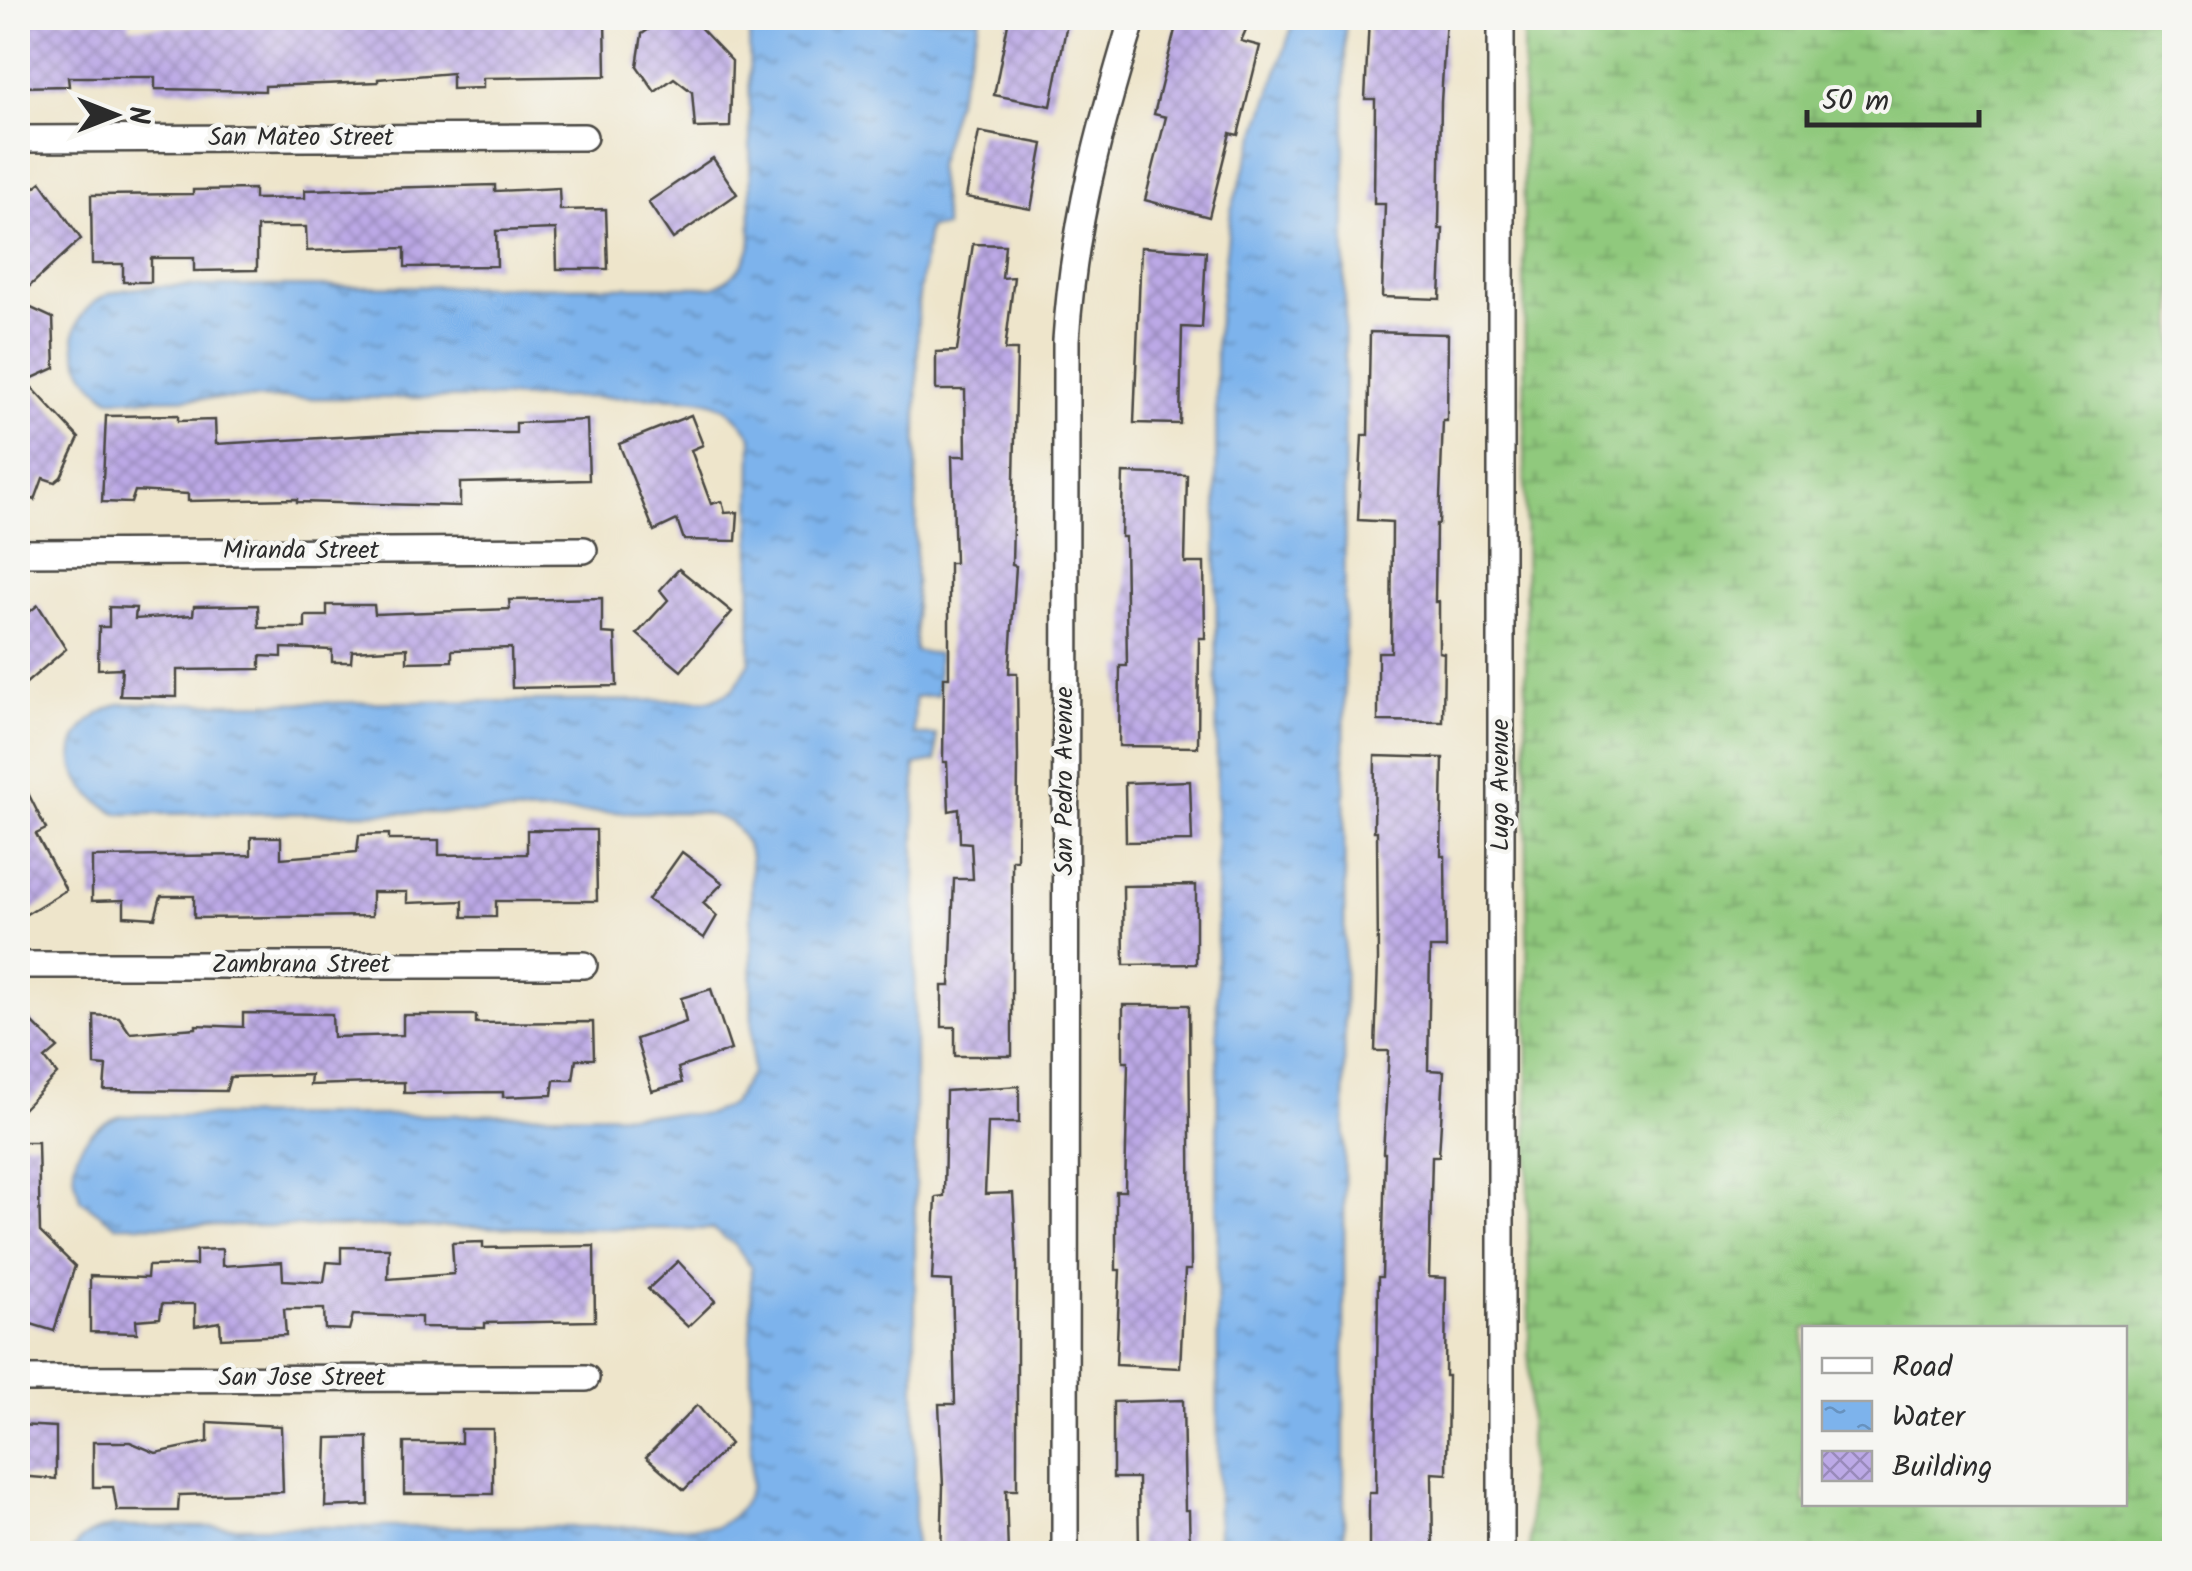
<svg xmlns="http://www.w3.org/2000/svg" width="2192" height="1571" font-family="Kalam,sans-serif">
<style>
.wetland{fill:url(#wetland-marsh);stroke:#5e7a54;stroke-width:2.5;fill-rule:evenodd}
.water{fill:url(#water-ripples);stroke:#546f8c;stroke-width:2.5}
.building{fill:url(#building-cross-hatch)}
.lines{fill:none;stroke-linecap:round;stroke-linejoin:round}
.minor-casing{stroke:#484743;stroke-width:30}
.minor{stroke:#fff;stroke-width:25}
.labels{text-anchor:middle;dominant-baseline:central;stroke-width:9;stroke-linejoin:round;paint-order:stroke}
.street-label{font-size:25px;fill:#2b2b2b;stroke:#f6f6f2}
</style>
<defs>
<pattern id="wetland-marsh" width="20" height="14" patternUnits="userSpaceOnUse" patternTransform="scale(2.5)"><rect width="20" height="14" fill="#90c97d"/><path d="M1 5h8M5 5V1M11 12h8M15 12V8" fill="none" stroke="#76a367"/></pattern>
<pattern id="water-ripples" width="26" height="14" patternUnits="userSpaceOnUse" patternTransform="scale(2.5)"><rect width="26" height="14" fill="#7db3ec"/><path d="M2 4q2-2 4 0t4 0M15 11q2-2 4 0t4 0" fill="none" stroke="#6792bf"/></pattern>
<pattern id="building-cross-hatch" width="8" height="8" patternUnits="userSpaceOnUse" patternTransform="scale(2.5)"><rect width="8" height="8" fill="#bca9e6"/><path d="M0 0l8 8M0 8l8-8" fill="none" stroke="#998abb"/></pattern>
</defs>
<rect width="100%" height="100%" fill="#f6f6f2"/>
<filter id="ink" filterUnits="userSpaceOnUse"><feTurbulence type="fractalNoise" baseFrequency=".01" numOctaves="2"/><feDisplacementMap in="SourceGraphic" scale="20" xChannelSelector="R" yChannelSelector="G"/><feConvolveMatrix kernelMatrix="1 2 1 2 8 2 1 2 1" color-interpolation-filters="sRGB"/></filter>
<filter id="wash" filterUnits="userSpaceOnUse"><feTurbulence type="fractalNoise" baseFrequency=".0048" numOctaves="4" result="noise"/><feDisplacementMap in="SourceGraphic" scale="40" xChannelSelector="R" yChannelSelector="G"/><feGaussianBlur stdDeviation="2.25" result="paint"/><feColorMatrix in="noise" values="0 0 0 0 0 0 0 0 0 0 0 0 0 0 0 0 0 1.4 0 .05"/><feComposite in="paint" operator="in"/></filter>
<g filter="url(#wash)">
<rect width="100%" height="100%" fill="#eee5cb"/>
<path class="wetland" d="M 1523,18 L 2174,18 L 2174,1553 L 1530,1553 ZM 1804,1328 L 2124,1328 L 2124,1504 L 1804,1504 Z"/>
<g class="water">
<path d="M 749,18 L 980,18 L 937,166 L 945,227 L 928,228 L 918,303 L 915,651 L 938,654 L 938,695 L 915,697 L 914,735 L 936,735 L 936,761 L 915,765 L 915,1553 L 70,1553 C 80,1537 93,1531 111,1527 L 716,1527 C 736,1517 743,1507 751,1486 L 751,1267 L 734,1244 L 712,1229 L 115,1225 L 80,1199 C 78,1190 73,1176 74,1167 C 77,1140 99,1124 121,1116 L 708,1114 L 731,1105 L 752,1072 L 751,856 C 739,823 729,817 695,812 L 119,814 C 60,785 54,729 119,704 L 712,700 L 734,689 L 750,662 L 752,437 C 723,392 699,400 650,397 L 110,399 C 80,377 58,337 90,306 C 109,287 141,288 165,286 L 714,287 C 734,277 745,266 751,244 Z"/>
<polygon points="1295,18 1345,18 1344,1553 1218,1553 1216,337 1231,210"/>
</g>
<g id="blocks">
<g class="building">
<polygon points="18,18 130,18 130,27 264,25 264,18 329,18 330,28 407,25 407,20 455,20 455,18 605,18 606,76 483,78 483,88 452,89 452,73 378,79 378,82 265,86 265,91 155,89 155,77 68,77 69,86 18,87"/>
<polygon points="665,18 691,18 732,61 730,127 695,128 692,92 674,78 655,92 637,66 642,34"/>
<polygon points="1009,18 1068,18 1051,106 994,95"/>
<polygon points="1178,18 1251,18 1241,41 1260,46 1238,135 1230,133 1209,217 1145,200 1166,117 1154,114"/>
<polygon points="1369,18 1446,18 1441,102 1439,229 1443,229 1440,299 1382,297 1385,204 1374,204 1375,99 1365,99"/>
<polygon points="979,132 1043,144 1031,209 966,197"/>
<polygon points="713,158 737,194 673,239 648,202"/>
<polygon points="41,182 81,239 18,297 18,200"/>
<polygon points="495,185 495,191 559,188 560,210 606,209 608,269 557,269 556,229 496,231 497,266 405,267 405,248 307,251 306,227 257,227 257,270 194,271 194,258 151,258 151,282 123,282 123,264 92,264 91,195 193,194 193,190 254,189 254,199 305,198 305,190"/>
<polygon points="973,244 1005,245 1002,278 1014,277 1005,350 1017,350 1012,565 1016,566 1009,673 1017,673 1018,760 1017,860 1012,860 1012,1056 955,1056 955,1027 942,1027 942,986 950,986 954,879 973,879 971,843 960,842 959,809 949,811 947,762 943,762 944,677 949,677 949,563 955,563 952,456 966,456 965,390 936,390 936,352 957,351"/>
<polygon points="1141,247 1206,251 1202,328 1182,327 1180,424 1134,423"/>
<polygon points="18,302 53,318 55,368 26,381 79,438 61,477 55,482 43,478 35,500 18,494"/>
<polygon points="1370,332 1448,334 1447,421 1443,421 1439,524 1436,524 1435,602 1439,602 1439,652 1444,653 1443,722 1378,721 1378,652 1391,652 1392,522 1358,520 1362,435 1368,435"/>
<polygon points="178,415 178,421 215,420 216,444 406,433 516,433 516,423 587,420 589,480 460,483 460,506 297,502 297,499 188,501 188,494 135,491 131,503 102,502 106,416"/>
<polygon points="691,415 703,445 691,450 711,504 722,501 725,513 738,512 736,541 684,540 677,520 654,531 619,444"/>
<polygon points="1123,473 1187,475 1185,563 1204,563 1205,638 1199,638 1198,747 1119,746 1120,666 1127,666 1125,537 1121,537"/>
<polygon points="679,569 732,612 681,671 637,634 668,600 660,590"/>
<polygon points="602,598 602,633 615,634 617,686 512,688 511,648 452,650 452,661 407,662 407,648 352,651 351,662 332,662 332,650 282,648 282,657 260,656 260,669 177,670 177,697 120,696 122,668 98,669 99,627 109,627 109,607 136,608 135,619 193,615 194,606 258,605 259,628 305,628 305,616 327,616 327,605 374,605 375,614 510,609 509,600"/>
<polygon points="38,605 66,649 18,690 18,621"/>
<polygon points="1375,756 1443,758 1441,856 1445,856 1446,948 1430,948 1428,1070 1444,1071 1439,1156 1432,1156 1429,1277 1446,1278 1445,1376 1448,1376 1447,1474 1432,1473 1433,1554 1369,1554 1369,1493 1376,1493 1378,1277 1382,1277 1385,1153 1383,1153 1389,1051 1375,1051 1378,960 1377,831 1374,831"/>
<polygon points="18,773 46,829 36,834 66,890 18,919"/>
<polygon points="1190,781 1192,841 1126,842 1125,783"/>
<polygon points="527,830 596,830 597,901 496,901 496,917 463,917 463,901 407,903 407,892 372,892 372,916 194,918 194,896 161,896 155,918 124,916 124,900 92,901 92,857 251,855 251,837 281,837 281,858 357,852 359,835 389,834 389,840 439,840 439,855 527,854"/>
<polygon points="682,852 723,883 703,903 717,916 704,938 648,900"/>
<polygon points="1196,885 1196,964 1124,965 1123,886"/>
<polygon points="711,989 731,1050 678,1068 682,1083 652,1091 636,1039 686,1022 681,998"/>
<polygon points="1123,1005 1189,1005 1191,1270 1185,1270 1180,1368 1116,1365 1120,1270 1116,1270 1116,1191 1125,1191 1128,1062 1123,1062"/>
<polygon points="18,1008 58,1048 45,1059 57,1074 18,1114"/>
<polygon points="243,1013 332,1014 333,1037 403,1035 403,1015 476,1015 476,1023 593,1022 594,1059 576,1059 573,1080 554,1080 552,1095 503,1097 503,1092 404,1093 404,1082 310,1085 311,1075 230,1077 226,1091 104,1090 106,1066 95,1065 94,1015 119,1017 130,1033 196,1028 196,1025 243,1027"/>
<polygon points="1019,1086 1019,1123 988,1123 985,1194 1013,1193 1017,1266 1017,1490 1006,1490 1008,1554 941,1554 943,1486 939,1404 955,1404 952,1281 932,1280 936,1197 944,1196 946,1091"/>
<polygon points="18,1142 38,1142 40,1232 75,1266 54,1331 18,1320"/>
<polygon points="483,1242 483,1248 594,1246 595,1321 485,1323 485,1328 421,1327 421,1317 353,1315 349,1330 325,1329 324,1309 284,1309 286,1335 221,1338 220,1322 195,1326 195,1304 162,1304 160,1318 136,1320 137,1333 90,1332 90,1276 147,1278 148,1266 196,1265 196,1250 222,1249 222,1266 282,1262 283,1280 324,1282 327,1262 341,1263 341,1247 389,1248 388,1279 454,1274 452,1243"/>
<polygon points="678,1261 715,1301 688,1327 648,1289"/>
<polygon points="1183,1400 1185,1510 1189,1510 1190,1554 1139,1554 1138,1478 1113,1478 1113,1402"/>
<polygon points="697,1405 730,1444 684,1490 646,1457"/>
<polygon points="208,1422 281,1426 283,1492 179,1495 178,1511 117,1511 113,1487 93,1487 93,1442 130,1442 156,1453 208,1442"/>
<polygon points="18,1425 56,1427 56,1479 18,1476"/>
<polygon points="461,1429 493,1429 493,1494 404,1494 404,1443 461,1443"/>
<polygon points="368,1437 369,1505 325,1507 327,1438"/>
</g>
</g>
</g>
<g filter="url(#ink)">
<use href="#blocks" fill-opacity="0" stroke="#484743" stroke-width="2.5"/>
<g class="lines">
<defs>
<g id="minor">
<polyline points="1501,18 1501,1554"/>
<polyline points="18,139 584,137"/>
<polyline points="18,553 584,550"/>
<polyline points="18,965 584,965"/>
<polyline points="18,1379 586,1378"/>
<path d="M 1065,1554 L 1066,340 C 1074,221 1099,130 1133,18"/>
</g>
</defs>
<use href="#minor" class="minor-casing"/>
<use href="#minor" class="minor"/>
</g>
</g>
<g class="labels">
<g class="street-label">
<text x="301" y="138">San Mateo Street</text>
<text x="301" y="551">Miranda Street</text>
<text transform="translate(1065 781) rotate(-90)">San Pedro Avenue</text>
<text transform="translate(1501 785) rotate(-90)">Lugo Avenue</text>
<text x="301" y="965">Zambrana Street</text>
<text x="302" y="1378">San Jose Street</text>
</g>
</g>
<rect width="2192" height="1571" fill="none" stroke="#f6f6f2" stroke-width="60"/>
<rect x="1802" y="1326" width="325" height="180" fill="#f6f6f2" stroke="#a5a5a2" stroke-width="2.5"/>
<rect x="1822" y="1358" width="50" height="15" fill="#ffffff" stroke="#a5a5a2" stroke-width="2.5"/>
<text x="1892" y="1376" font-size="30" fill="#2b2b2b">Road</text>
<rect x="1822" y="1401" width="50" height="30" fill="url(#water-ripples)" stroke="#a5a5a2" stroke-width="2.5"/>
<text x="1892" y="1426" font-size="30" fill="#2b2b2b">Water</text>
<rect x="1822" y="1451" width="50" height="30" fill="url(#building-cross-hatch)" stroke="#a5a5a2" stroke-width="2.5"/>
<text x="1892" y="1476" font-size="30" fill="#2b2b2b">Building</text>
<g transform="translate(115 115) rotate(90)" stroke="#f6f6f2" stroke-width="8" paint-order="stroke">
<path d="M0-8L18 38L0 25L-18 38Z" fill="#2b2b2b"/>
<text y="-15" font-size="28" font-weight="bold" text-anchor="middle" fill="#2b2b2b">N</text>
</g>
<path d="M1807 110v15h172v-15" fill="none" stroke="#2b2b2b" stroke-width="5"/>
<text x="1822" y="110" font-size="30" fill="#2b2b2b" stroke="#f6f6f2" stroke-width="8" paint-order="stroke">50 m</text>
</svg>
